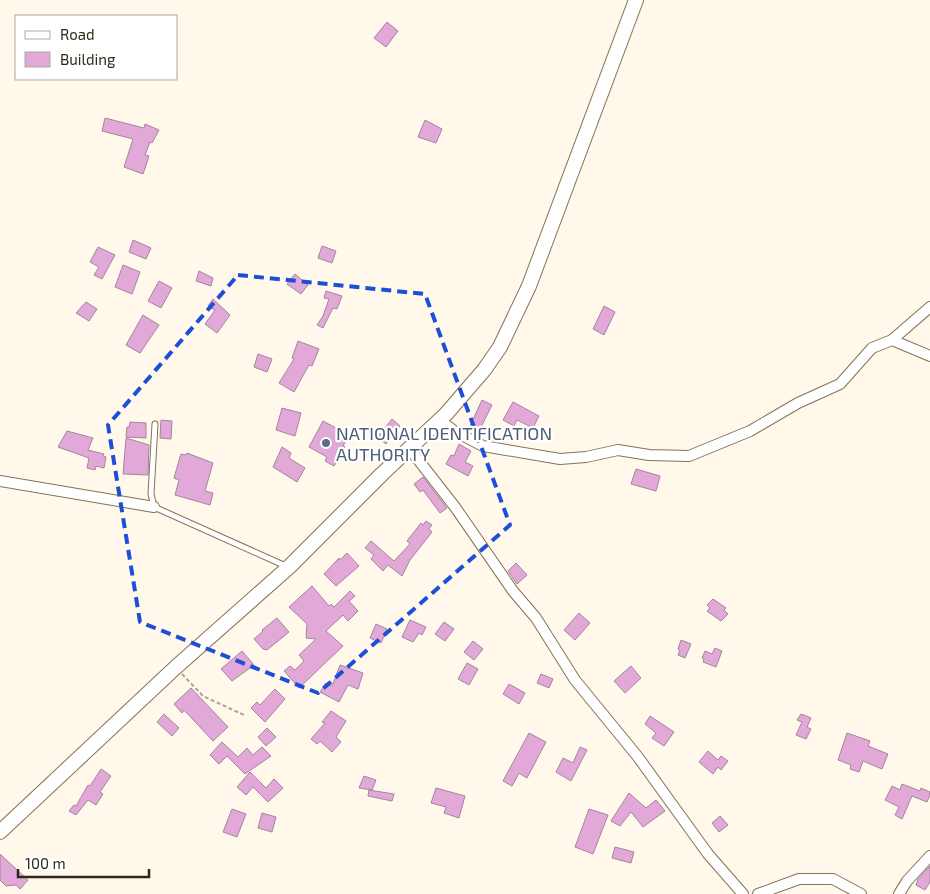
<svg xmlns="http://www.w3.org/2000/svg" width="930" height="894" font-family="'Exo 2',sans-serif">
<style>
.building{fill:#e2a9d8;stroke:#a1869c}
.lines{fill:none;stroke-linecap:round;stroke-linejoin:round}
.service-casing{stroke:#837357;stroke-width:7}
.minor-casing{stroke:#837357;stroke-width:12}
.secondary-casing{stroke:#837357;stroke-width:16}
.path{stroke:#aba498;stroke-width:2;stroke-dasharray:4 2.5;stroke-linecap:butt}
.service{stroke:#fff;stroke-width:5}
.minor{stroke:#fff;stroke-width:10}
.secondary{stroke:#fff;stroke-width:14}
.marked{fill:none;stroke:#1d4ed8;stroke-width:4;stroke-dasharray:10 6;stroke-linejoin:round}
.service-dot{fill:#5c6f8a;stroke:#fff;stroke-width:2}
.labels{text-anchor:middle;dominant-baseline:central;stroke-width:4.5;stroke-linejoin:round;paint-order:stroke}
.service-label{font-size:18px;fill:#4e5e75;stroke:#fff;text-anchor:start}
</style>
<rect width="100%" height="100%" fill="#fff8eb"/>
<g class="building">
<polygon points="387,22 398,31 386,47 374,38"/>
<polygon points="105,118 144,128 145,124 159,130 152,143 150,142 145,155 149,156 143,174 124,167 133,139 102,131"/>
<polygon points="425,120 442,129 436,143 418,137"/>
<polygon points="133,240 151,248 146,259 129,252"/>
<polygon points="322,246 336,251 332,263 318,258"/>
<polygon points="98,247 115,255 102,279 94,275 99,267 90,262"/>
<polygon points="123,265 140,272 132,294 115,287"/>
<polygon points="199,271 213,278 211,286 196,281"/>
<polygon points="295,274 308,285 301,294 287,284"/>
<polygon points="159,281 172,288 161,308 148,301"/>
<polygon points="326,291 342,296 337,309 333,308 323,328 317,325 323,316 329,299 324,298"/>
<polygon points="213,299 230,315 217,333 205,324 215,310 208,306"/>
<polygon points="86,302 97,309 89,321 76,313"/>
<polygon points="604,306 615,312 604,335 593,329"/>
<polygon points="143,315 159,325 140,353 126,345"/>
<polygon points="298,341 319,349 312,366 309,365 294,392 279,383 294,359 292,358"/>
<polygon points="258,354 272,359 267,372 254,367"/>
<polygon points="482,400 492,405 479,431 470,426"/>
<polygon points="513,402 539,416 533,428 517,420 514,426 503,420"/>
<polygon points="282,408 301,413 295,436 276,430"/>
<polygon points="392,419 400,426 386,444 378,437"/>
<polygon points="161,420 172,421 171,439 160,438"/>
<polygon points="323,421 349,435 343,446 345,447 334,466 325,461 327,457 309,447"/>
<polygon points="130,422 146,423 146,438 126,437 127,427 129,427"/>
<polygon points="67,431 93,438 88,450 104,454 103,456 106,457 104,468 96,466 95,470 87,468 89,458 58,447"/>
<polygon points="126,438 149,445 148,475 123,474"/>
<polygon points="459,444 471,451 465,462 473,466 468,476 446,464 451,455 454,456"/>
<polygon points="282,447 291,453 289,458 305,468 297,482 273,467"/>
<polygon points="187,453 213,463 205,491 213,493 210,505 175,495 179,480 174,478 180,457 181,454 186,455"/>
<polygon points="636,469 660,476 656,491 631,484"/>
<polygon points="423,477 447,508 440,513 423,490 420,492 414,484"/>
<polygon points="426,521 432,525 429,529 432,532 410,560 402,576 388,565 383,571 371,559 374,555 365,548 371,541 394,561 410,544 407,541 421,523 423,525"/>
<polygon points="347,553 359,566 336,586 324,574 339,558 340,560"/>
<polygon points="516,563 527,575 517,584 508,571"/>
<polygon points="312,586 329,606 331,604 334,607 350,591 355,596 349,601 358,611 348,621 343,615 326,631 343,646 299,688 284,671 290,666 295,670 304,661 299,655 316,639 306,638 307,624 289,607"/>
<polygon points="713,599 726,608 724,610 728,614 721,621 707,611 710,608 707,605"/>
<polygon points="579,613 590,623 575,640 564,630"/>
<polygon points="277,618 289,632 267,650 263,649 254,639 263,631 262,630"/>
<polygon points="410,620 426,627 422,635 419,633 413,642 402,637"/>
<polygon points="444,622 454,629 445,641 435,634"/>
<polygon points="376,624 387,629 381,643 370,638"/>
<polygon points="681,640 691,644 685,658 678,655 680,650 678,649"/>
<polygon points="473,641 483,649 474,660 464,652"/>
<polygon points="715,648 722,651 716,667 703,662 704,659 702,658 705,651 712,654"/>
<polygon points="242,651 254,665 232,681 221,669"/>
<polygon points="467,663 478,669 469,685 458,679"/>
<polygon points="340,665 363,673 358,689 348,685 339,702 320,692 326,683 332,686"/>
<polygon points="631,666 641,678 625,693 614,681"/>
<polygon points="541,674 553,679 549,688 537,683"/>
<polygon points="509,684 525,693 519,704 503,694"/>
<polygon points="191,688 228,727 213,741 184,710 182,713 174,704"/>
<polygon points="275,689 285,699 265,722 251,708 257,702 260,705"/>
<polygon points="331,711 346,721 336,737 341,742 332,752 320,741 317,744 311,739 325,723 322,722"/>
<polygon points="164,714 179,728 172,736 157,722"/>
<polygon points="801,714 811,718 807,727 811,729 806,739 796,735 802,722 797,720"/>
<polygon points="650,716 674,732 664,746 652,738 656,733 645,724"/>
<polygon points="267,728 276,737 266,746 258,737"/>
<polygon points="529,733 546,742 527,778 519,773 512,786 503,781"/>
<polygon points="847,733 870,741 868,746 888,754 882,769 863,761 859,772 850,769 851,765 838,760"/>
<polygon points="222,742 238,757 247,748 253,755 262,747 271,756 245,774 227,756 219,764 210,755"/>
<polygon points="580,747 587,750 571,781 556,772 563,758 573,763"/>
<polygon points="708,751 718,760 721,756 728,761 721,770 718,767 713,774 699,762"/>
<polygon points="101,769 111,776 100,792 103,794 96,805 88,800 76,815 69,811 74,805 76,806 88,785 90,786"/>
<polygon points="250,772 266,788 274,779 283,788 268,802 253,787 246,795 237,787"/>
<polygon points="364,776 376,780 372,790 359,788"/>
<polygon points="902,784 920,791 921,788 930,792 930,795 927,802 912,796 902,819 895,815 899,807 885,800 892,786 900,790"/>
<polygon points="436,788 465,796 459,818 444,813 446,807 431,803"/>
<polygon points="369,790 394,794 392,801 368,796"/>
<polygon points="629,793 646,808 656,800 665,811 643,827 631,812 620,826 611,821"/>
<polygon points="232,809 246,814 237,837 223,832"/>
<polygon points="589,809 608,815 593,854 575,847"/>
<polygon points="262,813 276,817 272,832 258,828"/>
<polygon points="720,816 728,825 719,832 712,823"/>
<polygon points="615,847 634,852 631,863 612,858"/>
<polygon points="0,854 28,880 20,889 16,885 6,886 0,880"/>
<polygon points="930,866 930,882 925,890 916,885 918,879"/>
</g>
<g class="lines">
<defs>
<polyline id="service" points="155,424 151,494 154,507 288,567"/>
<g id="minor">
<polyline points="892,340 930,307"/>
<polyline points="440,420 454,431 483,446 560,459 586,457 618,450 649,455 689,456 750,431 798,403 840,384 872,348 892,340 930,356"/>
<polyline points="409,448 455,507 513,591 536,618 575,680 638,757 708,854 743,894"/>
<polyline points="0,481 154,507"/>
<polyline points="758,894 799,879 833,879 861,894"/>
<polyline points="899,894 907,881 930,856"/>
</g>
<polyline id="secondary" points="0,832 176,667 289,567 382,474 446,414 484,370 500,347 529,286 636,0"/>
</defs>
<use href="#service" class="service-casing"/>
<use href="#minor" class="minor-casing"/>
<use href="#secondary" class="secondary-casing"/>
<polyline class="path" points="182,674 203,696 244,715"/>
<use href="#service" class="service"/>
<use href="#minor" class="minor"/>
<use href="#secondary" class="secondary"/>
</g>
<path class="marked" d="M 238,275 L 425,294 L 510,525 L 318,693 L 140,622 L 108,425 Z"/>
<circle class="service-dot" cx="326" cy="443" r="5"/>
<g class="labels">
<g class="service-label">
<text x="336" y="433">NATIONAL IDENTIFICATION<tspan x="336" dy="21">AUTHORITY</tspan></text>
</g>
</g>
<rect x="15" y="15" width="162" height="65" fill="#ffffff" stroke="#aba9a4"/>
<rect x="25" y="31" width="25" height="8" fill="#ffffff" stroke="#aba9a4"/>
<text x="60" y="40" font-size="15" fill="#2e281c">Road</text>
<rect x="25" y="52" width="25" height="15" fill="#e2a9d8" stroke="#aba9a4"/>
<text x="60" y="65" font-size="15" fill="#2e281c">Building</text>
<path d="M18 869v8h131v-8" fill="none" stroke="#2e281c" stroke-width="2.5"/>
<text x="25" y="869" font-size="15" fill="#2e281c" stroke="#ffffff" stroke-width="4" paint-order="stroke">100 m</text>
</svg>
